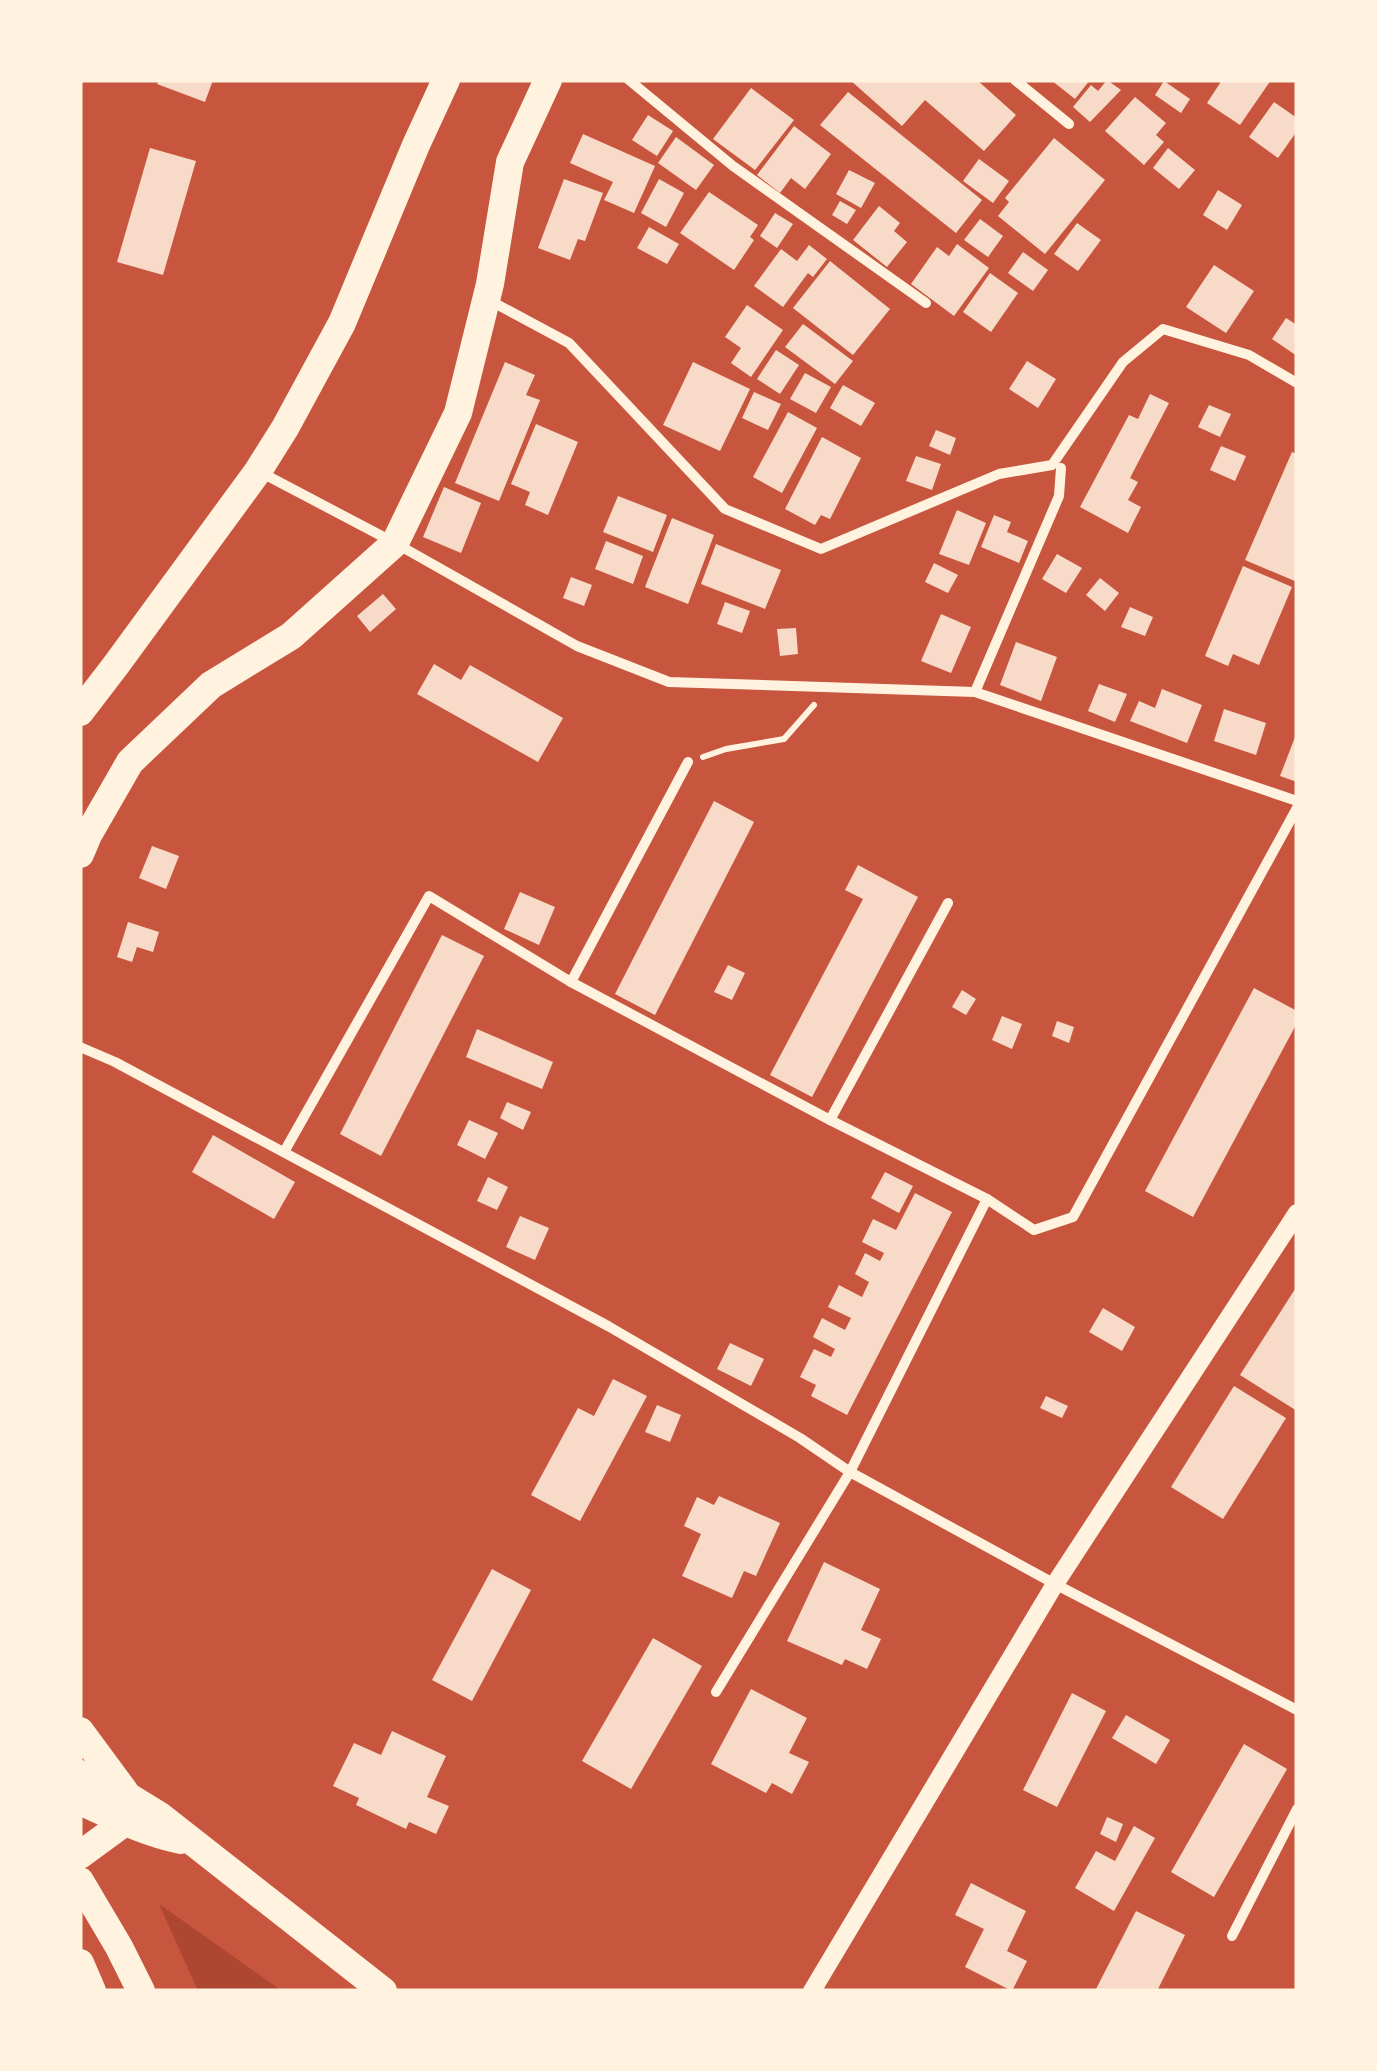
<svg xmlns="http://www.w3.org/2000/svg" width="1377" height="2071" font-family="'IBM Plex Sans',sans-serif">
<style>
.green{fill:#ae4732}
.building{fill:#f7dbc8}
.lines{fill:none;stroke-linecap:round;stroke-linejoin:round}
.path{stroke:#fff3e0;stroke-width:6}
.minor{stroke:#fff3e0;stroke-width:10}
.tertiary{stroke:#fff3e0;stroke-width:18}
.trunk{stroke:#fff3e0;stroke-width:28}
</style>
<rect width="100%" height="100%" fill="#c8553d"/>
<polygon class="green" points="159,1904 282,1991 198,1991"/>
<g class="building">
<polygon points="159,80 213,80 205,102 157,84"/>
<polygon points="850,80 977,80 1016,115 984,151 925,100 902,126"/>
<polygon points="1051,80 1090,80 1075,99"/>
<polygon points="1107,80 1121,90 1090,122 1073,107 1091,85 1098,91"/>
<polygon points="1222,80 1271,80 1240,125 1207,103"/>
<polygon points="1164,81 1190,99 1181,113 1155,95"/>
<polygon points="751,88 794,120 755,170 713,139"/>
<polygon points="848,92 982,200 956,233 820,125"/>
<polygon points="1135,97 1166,123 1156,135 1164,142 1144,165 1105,131"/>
<polygon points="1274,102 1297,118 1297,131 1278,158 1249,137"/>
<polygon points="648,115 673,131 657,156 632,140"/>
<polygon points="794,126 831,154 805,189 791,178 780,193 757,175"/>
<polygon points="583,134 655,166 634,213 604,200 613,182 570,163"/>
<polygon points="676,137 714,165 696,190 658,163"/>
<polygon points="1054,138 1105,180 1045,254 998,216 1009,202 1005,198"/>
<polygon points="150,148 196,161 163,275 117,262"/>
<polygon points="1168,148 1195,170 1179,189 1153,168"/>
<polygon points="979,159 1009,181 993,203 963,181"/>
<polygon points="849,170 875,183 861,208 836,194"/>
<polygon points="564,179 603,193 585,241 578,239 570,260 538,248"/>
<polygon points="659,179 684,193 666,227 641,213"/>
<polygon points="1218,190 1242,205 1227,230 1203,215"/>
<polygon points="709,192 758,225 750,237 754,240 734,270 680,233"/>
<polygon points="840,201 856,210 847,224 832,215"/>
<polygon points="879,206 900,223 894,231 907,242 887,267 853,240"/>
<polygon points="775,213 793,224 777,248 760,236"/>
<polygon points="980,219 1003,236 988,257 964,240"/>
<polygon points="1077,223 1101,240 1078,271 1054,254"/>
<polygon points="649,227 679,244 667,264 637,248"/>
<polygon points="957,244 989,268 954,316 911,284 937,247 949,256"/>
<polygon points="809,245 827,259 813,277 808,273 783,307 754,286 781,249 797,261"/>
<polygon points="1023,252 1048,270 1033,291 1008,273"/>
<polygon points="830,261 890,309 853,355 793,308"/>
<polygon points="1214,265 1254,291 1226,333 1186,307"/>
<polygon points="990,273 1018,293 991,332 963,312"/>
<polygon points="747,305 783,330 751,377 731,363 741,348 725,337"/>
<polygon points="1286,318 1297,325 1297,356 1272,339"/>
<polygon points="803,324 853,361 835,384 785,347"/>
<polygon points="776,350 799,365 780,394 757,379"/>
<polygon points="1027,361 1056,379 1038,408 1009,389"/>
<polygon points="505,362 535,375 526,395 540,400 499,501 455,483"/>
<polygon points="693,362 750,389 720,451 663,425"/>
<polygon points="805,373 831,387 816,413 790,399"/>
<polygon points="843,385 875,403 861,426 830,408"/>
<polygon points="754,392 781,404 768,430 742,418"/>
<polygon points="1150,394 1169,403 1130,478 1138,482 1128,500 1141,507 1128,533 1080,507 1129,415 1138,419"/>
<polygon points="1209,405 1231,414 1220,437 1198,427"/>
<polygon points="788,412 817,428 782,493 753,477"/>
<polygon points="536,424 578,442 548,515 525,505 530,492 511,484"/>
<polygon points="936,430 956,438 950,455 929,446"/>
<polygon points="822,437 861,458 830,519 821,515 815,525 785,509"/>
<polygon points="1221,446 1246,456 1235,481 1210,470"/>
<polygon points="1292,452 1297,454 1297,582 1245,560"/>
<polygon points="916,456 941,464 932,490 906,481"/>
<polygon points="444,487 481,503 461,553 423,537"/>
<polygon points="618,496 667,515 653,552 603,532"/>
<polygon points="957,510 986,523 969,565 939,554"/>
<polygon points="994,515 1011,522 1007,532 1028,541 1019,563 981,547"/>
<polygon points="672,518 714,535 688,604 645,587"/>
<polygon points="606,541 643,556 633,584 595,569"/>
<polygon points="716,544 781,570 765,609 701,584"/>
<polygon points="1057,554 1082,568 1066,593 1042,579"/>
<polygon points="934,563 958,575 948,593 925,582"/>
<polygon points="1243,566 1292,587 1259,665 1233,654 1228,666 1205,656"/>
<polygon points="571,577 592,585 584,606 563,598"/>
<polygon points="1100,578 1119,593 1105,611 1086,595"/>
<polygon points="383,594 396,609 370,632 357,616"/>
<polygon points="725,602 750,611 742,633 717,624"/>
<polygon points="1130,607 1153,617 1145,636 1121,627"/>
<polygon points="941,614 971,627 951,673 921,661"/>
<polygon points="796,628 798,654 780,656 777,629"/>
<polygon points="1016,642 1057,657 1041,701 1000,685"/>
<polygon points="434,664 461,680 470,665 563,718 538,762 417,694"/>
<polygon points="1099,684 1127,694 1115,722 1088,711"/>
<polygon points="1162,689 1202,705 1187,743 1130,721 1139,701 1155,708"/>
<polygon points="1224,709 1266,723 1256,755 1214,741"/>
<polygon points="1297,732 1297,782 1280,776"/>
<polygon points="714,801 754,822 655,1015 615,994"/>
<polygon points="152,846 179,856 166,889 139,878"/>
<polygon points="858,865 918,897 812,1097 770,1075 863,899 845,890"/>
<polygon points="520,892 555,907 539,945 504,929"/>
<polygon points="128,922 159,932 153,952 137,947 132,962 117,957"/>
<polygon points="442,935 484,956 381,1156 340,1134"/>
<polygon points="728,965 745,973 732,1000 714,992"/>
<polygon points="1254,988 1297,1011 1297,1023 1193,1217 1145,1191"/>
<polygon points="962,990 976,999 966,1015 952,1007"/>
<polygon points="1002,1016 1022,1024 1012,1049 992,1040"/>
<polygon points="1057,1021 1074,1027 1069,1043 1052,1036"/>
<polygon points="477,1029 553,1062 542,1089 466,1057"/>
<polygon points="507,1102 531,1112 523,1130 500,1118"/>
<polygon points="469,1120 498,1133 485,1159 457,1145"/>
<polygon points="213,1135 295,1182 274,1219 192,1172"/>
<polygon points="885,1172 913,1186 899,1213 871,1198"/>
<polygon points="488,1177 508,1187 497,1210 477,1201"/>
<polygon points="915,1193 952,1212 847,1415 811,1396 816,1385 800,1377 814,1349 831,1357 835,1349 813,1337 822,1318 845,1330 851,1318 828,1307 839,1285 862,1297 869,1282 855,1274 865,1253 880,1261 884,1253 862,1242 873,1219 896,1230"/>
<polygon points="520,1216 549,1228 535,1260 506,1247"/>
<polygon points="1297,1286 1297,1411 1240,1375"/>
<polygon points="1103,1308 1135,1327 1122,1351 1089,1332"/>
<polygon points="730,1343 764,1359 751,1386 717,1369"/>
<polygon points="613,1379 647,1396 580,1521 531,1495 578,1408 594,1416"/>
<polygon points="1234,1386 1286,1418 1223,1519 1171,1487"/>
<polygon points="1046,1396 1068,1406 1062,1418 1040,1408"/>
<polygon points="657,1405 681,1415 670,1442 645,1432"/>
<polygon points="719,1496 780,1523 756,1576 744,1571 732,1598 682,1576 701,1534 684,1526 697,1497 714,1505"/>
<polygon points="824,1562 880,1589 861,1630 881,1639 867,1669 845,1659 842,1665 787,1641"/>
<polygon points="492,1569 531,1590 472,1701 432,1680"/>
<polygon points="653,1638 702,1666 631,1789 582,1761"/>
<polygon points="751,1689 807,1718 789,1753 809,1762 792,1794 772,1783 766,1793 711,1764"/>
<polygon points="1072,1693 1106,1711 1057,1807 1023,1790"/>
<polygon points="1126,1715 1170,1740 1156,1764 1112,1738"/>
<polygon points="392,1731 446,1756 427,1797 449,1806 436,1834 409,1822 406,1829 356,1805 359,1798 333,1786 354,1743 381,1755"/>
<polygon points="1244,1744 1287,1769 1214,1897 1171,1872"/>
<polygon points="1107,1817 1123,1824 1116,1842 1100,1834"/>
<polygon points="1134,1826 1155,1838 1114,1911 1075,1888 1096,1851 1115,1861"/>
<polygon points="971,1883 1026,1911 1007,1951 1027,1961 1012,1991 965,1967 984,1929 955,1915"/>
<polygon points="1136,1911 1185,1935 1157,1991 1095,1991"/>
</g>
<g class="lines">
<polyline class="path" points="703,757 726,749 784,739 814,705"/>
<g class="minor">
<polyline points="629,80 733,166 926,303"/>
<polyline points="1015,80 1069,124"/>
<polyline points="487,299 569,343 725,509 821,549 999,474 1052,465 1123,362 1163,329 1249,355 1297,383"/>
<polyline points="262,473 395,543 577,646 669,682 975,692 1297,801"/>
<polyline points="975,692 1059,496 1061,468"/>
<polyline points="571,982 688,762"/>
<polyline points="80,1047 115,1062 608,1326 800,1438 850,1472 1055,1584 1297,1710"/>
<polyline points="830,1120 948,903"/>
<polyline points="284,1152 429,896 571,982 830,1120 987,1199"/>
<polyline points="716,1692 850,1472 987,1199 1034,1230 1073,1217 1297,808"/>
<polyline points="1232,1936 1297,1809"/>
</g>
<polyline class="tertiary" points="812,1991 1055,1584 1297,1213"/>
<g class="trunk">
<polyline points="80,712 116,665 258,471 285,428 342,323 416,145 446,80"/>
<polyline points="80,854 88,835 130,762 211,685 291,636 395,543 458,413 490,284 510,162 548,80"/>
<polyline points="80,1731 125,1792"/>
<polyline points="80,1774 129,1797 160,1816 383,1991"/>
<path d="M 80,1801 C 113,1816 145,1833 181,1840"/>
<polyline points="80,1855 125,1822"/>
<polyline points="80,1881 119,1947 141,1991"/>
<polyline points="80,1963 92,1991"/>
</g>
</g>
<rect width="1377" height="2071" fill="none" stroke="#fff3e0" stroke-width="165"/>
</svg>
